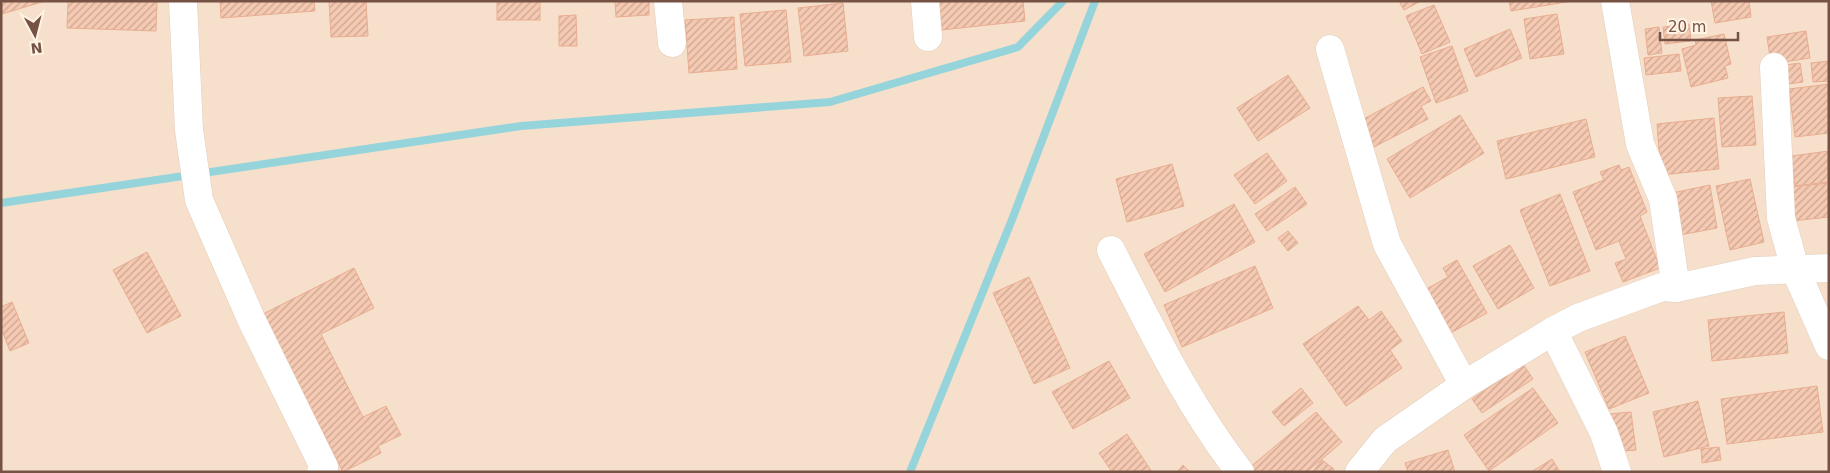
<svg xmlns="http://www.w3.org/2000/svg" width="1830" height="473" font-family="'DejaVu Sans',sans-serif">
<style>
.residential{fill:#f6e0cb}
.lines{fill:none;stroke-linecap:round;stroke-linejoin:round}
.stream{stroke:#96d4db;stroke-width:8}
.building{fill:url(#building-hatch);stroke:#e9ad91}
.minor-casing{stroke:#e4ccbc;stroke-width:29}
.minor{stroke:#fff;stroke-width:28}
</style>
<defs>
<pattern id="building-hatch" width="6" height="6" patternUnits="userSpaceOnUse" patternTransform="scale(1.25)"><rect width="6" height="6" fill="#f5c9b2"/><path d="M-1 1l2-2M0 6l6-6M5 7l2-2" fill="none" stroke="#cba692"/></pattern>
</defs>
<rect width="100%" height="100%" fill="#feefdd"/>
<rect class="residential" x="1" y="1" width="1828" height="471"/>
<g class="lines">
<g class="stream">
<polyline points="1,203 521,126 830,102 1018,47 1063,1"/>
<polyline points="910,472 1013,217 1095,1"/>
</g>
</g>
<g class="building">
<polygon points="1,1 45,1 2,14"/>
<polygon points="68,1 157,1 156,31 67,28"/>
<polygon points="220,1 314,1 315,11 221,18"/>
<polygon points="329,1 366,1 368,36 331,37"/>
<rect x="497" y="1" width="43" height="19"/>
<polygon points="615,1 649,1 649,15 616,17"/>
<polygon points="938,1 1023,1 1025,21 942,30"/>
<polygon points="1399,1 1421,1 1404,10"/>
<polygon points="1509,1 1573,1 1511,11"/>
<polygon points="1711,1 1749,1 1751,17 1715,23"/>
<polygon points="843,3 848,51 804,56 798,8"/>
<polygon points="1434,5 1450,42 1422,54 1406,16"/>
<polygon points="786,10 791,62 745,66 740,14"/>
<polygon points="1557,14 1564,54 1530,59 1524,19"/>
<polygon points="576,15 577,46 559,46 559,16"/>
<polygon points="734,17 737,69 689,73 685,20"/>
<polygon points="1689,24 1691,41 1665,44 1663,27"/>
<polygon points="1659,27 1662,53 1648,55 1645,29"/>
<polygon points="1510,29 1522,58 1476,77 1464,49"/>
<polygon points="1806,31 1810,58 1771,64 1767,37"/>
<polygon points="1724,34 1731,64 1725,66 1728,78 1691,87 1682,49 1696,45 1695,40"/>
<polygon points="1452,46 1468,91 1436,103 1420,57"/>
<polygon points="1679,54 1681,71 1646,75 1644,58"/>
<polygon points="1829,61 1829,81 1813,82 1811,63"/>
<polygon points="1800,63 1803,82 1788,84 1785,65"/>
<polygon points="1288,75 1310,108 1258,141 1237,108"/>
<polygon points="1829,84 1829,133 1795,137 1789,89"/>
<polygon points="1423,87 1431,101 1421,106 1428,119 1374,147 1360,121"/>
<polygon points="1752,96 1756,145 1722,147 1718,98"/>
<polygon points="1460,115 1484,153 1410,198 1387,159"/>
<polygon points="1714,118 1719,169 1661,175 1657,124"/>
<polygon points="1586,119 1595,157 1506,179 1497,141"/>
<polygon points="1829,151 1829,182 1795,186 1791,156"/>
<polygon points="1267,153 1287,181 1255,204 1234,175"/>
<polygon points="1172,164 1184,206 1127,222 1116,179"/>
<polygon points="1619,165 1621,170 1629,167 1647,212 1640,216 1660,268 1623,282 1615,263 1626,259 1619,241 1596,250 1573,192 1604,180 1600,172"/>
<polygon points="1750,179 1764,242 1730,250 1716,186"/>
<polygon points="1829,183 1829,217 1792,221 1789,187"/>
<polygon points="1710,185 1717,228 1680,235 1672,193"/>
<polygon points="1295,187 1307,204 1267,231 1255,214"/>
<polygon points="1560,194 1590,271 1550,286 1520,210"/>
<polygon points="1234,204 1255,242 1165,292 1144,254"/>
<polygon points="1288,231 1298,243 1288,251 1278,238"/>
<polygon points="1510,245 1534,288 1498,309 1473,266"/>
<polygon points="147,252 181,316 147,333 113,270"/>
<polygon points="1457,260 1487,313 1445,336 1421,292 1448,277 1443,268"/>
<polygon points="1255,266 1273,308 1182,347 1164,305"/>
<polygon points="354,268 374,308 321,334 363,417 386,406 401,435 378,446 381,453 343,472 263,314"/>
<polygon points="1029,277 1070,368 1034,384 993,293"/>
<polygon points="12,302 29,343 10,351 1,328 1,307"/>
<polygon points="1358,306 1369,320 1381,311 1402,341 1390,350 1402,368 1346,406 1303,344"/>
<polygon points="1784,312 1788,353 1712,361 1708,320"/>
<polygon points="1625,336 1649,393 1609,409 1585,352"/>
<polygon points="1109,361 1130,398 1073,429 1052,392"/>
<polygon points="1523,364 1533,379 1482,413 1472,399"/>
<polygon points="1817,386 1823,432 1727,444 1721,399"/>
<polygon points="1301,388 1313,403 1284,426 1272,412"/>
<polygon points="1533,388 1558,423 1489,471 1464,435"/>
<polygon points="1698,401 1709,446 1664,457 1653,412"/>
<polygon points="1316,412 1342,442 1307,472 1252,472 1249,468"/>
<polygon points="1631,412 1636,450 1614,452 1609,414"/>
<polygon points="1127,434 1152,472 1112,472 1099,453"/>
<polygon points="1719,447 1721,460 1702,463 1701,449"/>
<polygon points="1448,450 1455,472 1408,472 1405,463"/>
<polygon points="1552,459 1560,472 1531,472"/>
<polygon points="1322,460 1334,469 1332,472 1312,472"/>
<polygon points="1183,465 1190,472 1177,472"/>
</g>
<g class="lines">
<defs>
<g id="minor">
<polyline points="183,1 189,130 199,200 252,321 324,467 321,472"/>
<polyline points="668,1 672,43"/>
<polyline points="925,1 928,37"/>
<polyline points="1615,1 1640,144 1663,199 1676,288"/>
<polyline points="1330,49 1387,244 1464,385"/>
<polyline points="1774,67 1781,218 1795,269 1829,346"/>
<path d="M 1111,250 C 1150,326 1187,404 1240,472"/>
<polyline points="1553,331 1604,433 1617,472"/>
<polyline points="1359,472 1385,440 1464,385 1553,331 1578,318 1662,287 1676,288 1755,271 1829,268"/>
</g>
</defs>
<use href="#minor" class="minor-casing"/>
<use href="#minor" class="minor"/>
</g>
<rect width="1830" height="473" fill="none" stroke="#755244" stroke-width="5"/>
<g transform="translate(35 35) rotate(173)" stroke="#fff3e4" stroke-width="4" paint-order="stroke">
<path d="M0-4L9 19L0 12L-9 19Z" fill="#755244"/>
<text y="-8" font-size="14" font-weight="bold" text-anchor="middle" fill="#755244">N</text>
</g>
<path d="M1660 32v8h78v-8" fill="none" stroke="#755244" stroke-width="2.5"/>
<text x="1668" y="32" font-size="15" fill="#755244" stroke="#fff3e4" stroke-width="4" paint-order="stroke">20 m</text>
</svg>
